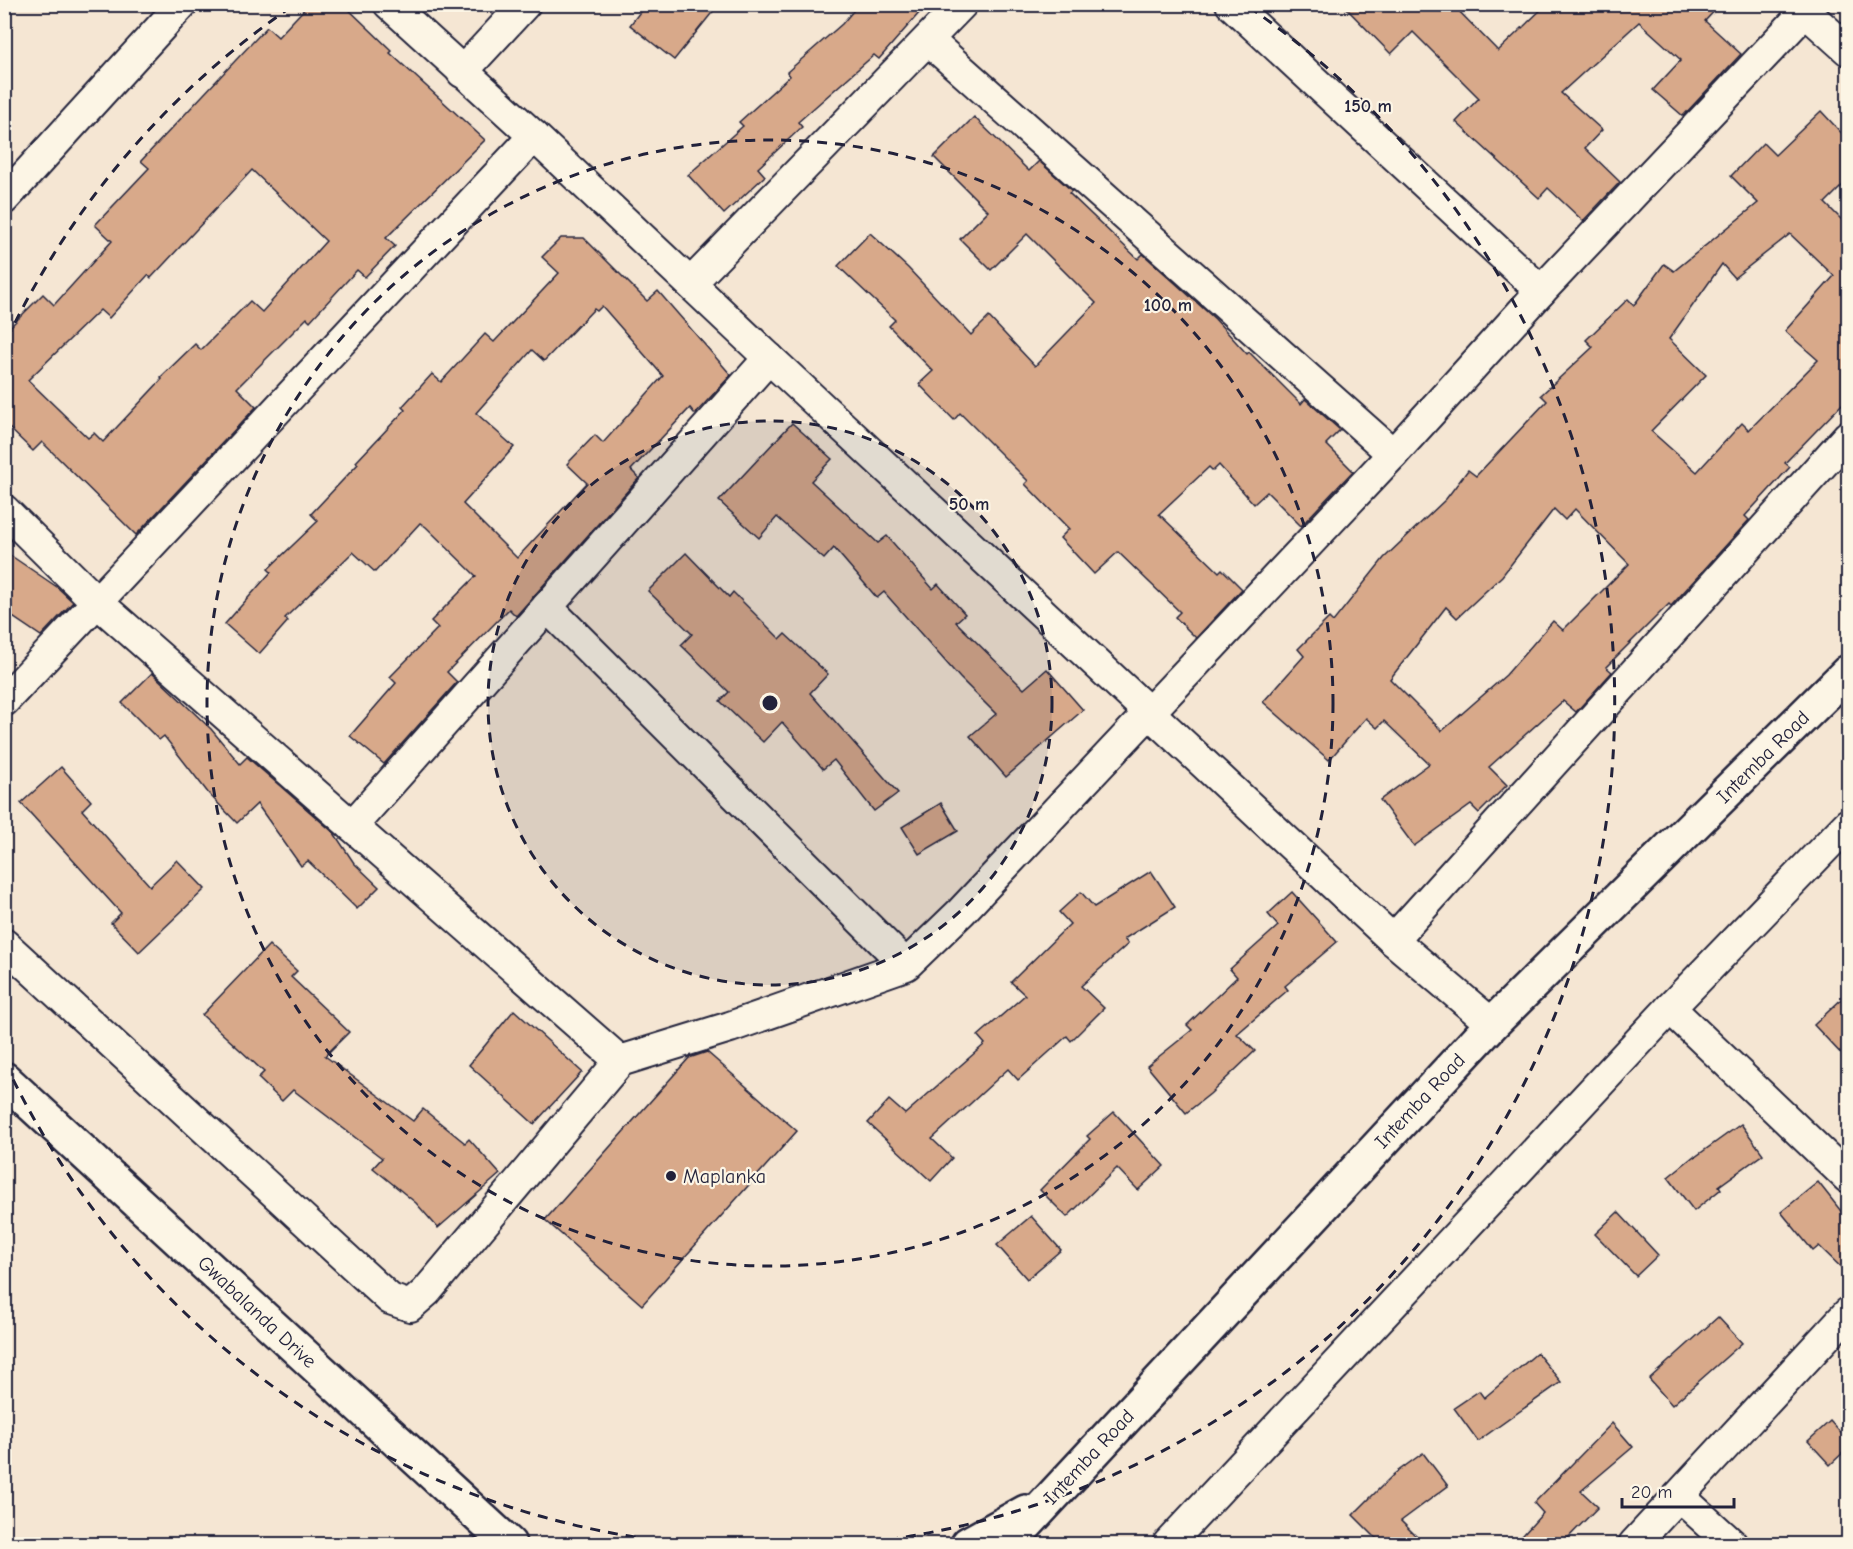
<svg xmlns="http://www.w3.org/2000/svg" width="1853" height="1549" font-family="'Comic Neue',sans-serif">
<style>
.building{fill:#d8a98a;stroke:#22223b;stroke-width:1.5;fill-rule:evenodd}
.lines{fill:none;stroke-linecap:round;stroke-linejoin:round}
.street-casing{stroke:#22223b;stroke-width:34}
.secondary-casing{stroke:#22223b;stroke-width:38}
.street{stroke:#fcf5e5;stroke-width:30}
.secondary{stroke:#fcf5e5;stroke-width:33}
.ring{fill:none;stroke:#22223b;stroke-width:3;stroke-dasharray:10 8}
.poi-dot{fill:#22223b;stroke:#fcf5e5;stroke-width:2}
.labels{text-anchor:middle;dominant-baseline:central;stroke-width:4.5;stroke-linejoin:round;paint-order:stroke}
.street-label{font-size:20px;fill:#22223b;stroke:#fcf5e5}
.poi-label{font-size:20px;fill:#22223b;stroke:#fcf5e5;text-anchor:start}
.centre{fill:#22223b;stroke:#fcf5e5;stroke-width:3}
.ring-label{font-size:18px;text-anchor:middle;font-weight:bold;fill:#22223b;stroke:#fcf5e5;stroke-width:4.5;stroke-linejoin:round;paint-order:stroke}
</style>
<rect width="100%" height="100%" fill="#f5e6d3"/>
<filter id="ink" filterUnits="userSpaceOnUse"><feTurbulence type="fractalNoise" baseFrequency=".0167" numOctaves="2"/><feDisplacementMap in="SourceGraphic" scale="12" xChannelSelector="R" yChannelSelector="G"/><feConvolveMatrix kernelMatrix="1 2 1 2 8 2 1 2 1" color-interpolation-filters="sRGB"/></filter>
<g filter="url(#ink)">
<g class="building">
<path d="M 309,4 L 343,4 L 392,51 L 390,53 L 485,140 L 386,238 L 395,246 L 365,277 L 357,270 L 310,321 L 307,318 L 237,388 L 256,407 L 136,535 L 42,442 L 33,451 L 4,423 L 4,333 L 43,294 L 54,305 L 112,241 L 95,225 L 149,168 L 141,161 L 267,27 L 278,37 ZM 252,170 L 326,241 L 262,312 L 250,301 L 201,350 L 195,344 L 161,377 L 162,379 L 103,442 L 94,433 L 88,438 L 28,380 L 100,310 L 109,318 L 148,275 L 151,278 Z"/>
<polygon points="646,4 719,4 674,60 630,25"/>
<polygon points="859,4 927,4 879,59 874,55 798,122 802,127 758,168 765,176 724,214 688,175 743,126 739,122 790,76 787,72 842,24"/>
<polygon points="1342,4 1452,4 1498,51 1547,4 1721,4 1705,21 1741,54 1683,116 1653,90 1681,60 1639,22 1561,93 1602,130 1585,148 1620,182 1583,221 1548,188 1539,198 1456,122 1479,98 1413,32 1391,54"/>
<path d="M 1821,111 L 1848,140 L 1848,180 L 1825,203 L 1848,226 L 1848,398 L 1785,463 L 1790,467 L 1745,516 L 1749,520 L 1671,606 L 1669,604 L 1606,667 L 1612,672 L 1576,712 L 1563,701 L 1489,767 L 1507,785 L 1479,813 L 1471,805 L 1414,846 L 1380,800 L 1429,764 L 1384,721 L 1377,728 L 1366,718 L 1329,760 L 1263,702 L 1304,656 L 1298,649 L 1329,618 L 1333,622 L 1384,558 L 1446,499 L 1468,470 L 1476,476 L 1547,401 L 1541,395 L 1593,347 L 1586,340 L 1628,299 L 1634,305 L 1664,264 L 1674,271 L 1758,203 L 1731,176 L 1763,143 L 1775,155 ZM 1790,234 L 1834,276 L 1785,331 L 1818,360 L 1749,430 L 1742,423 L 1697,472 L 1651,431 L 1706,375 L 1669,339 L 1722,264 L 1734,278 ZM 1554,509 L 1565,520 L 1575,509 L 1629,564 L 1563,630 L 1553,621 L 1506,675 L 1442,731 L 1390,679 L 1446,607 L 1457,618 L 1502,576 Z"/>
<polygon points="974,117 1029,171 1039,161 1072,191 1069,193 1138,259 1143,254 1215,319 1247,354 1249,352 1301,404 1305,399 1340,430 1326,444 1353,471 1301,526 1267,492 1254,504 1219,465 1213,471 1209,467 1159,514 1219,572 1222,569 1242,589 1196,638 1175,617 1180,612 1118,552 1094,574 1060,538 1069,529 1025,484 1028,481 960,413 954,420 919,384 933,371 889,326 895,320 838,266 870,233 908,268 971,335 989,317 1035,366 1096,303 1027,234 991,270 960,239 988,211 934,157"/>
<path d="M 561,238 L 584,238 L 647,301 L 658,291 L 731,375 L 695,414 L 690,408 L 631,470 L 639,478 L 516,616 L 509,609 L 447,672 L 457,682 L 384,764 L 350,736 L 396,683 L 390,677 L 438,628 L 431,621 L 476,576 L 426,527 L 420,523 L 375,572 L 353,552 L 285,618 L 288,621 L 259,654 L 225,624 L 271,572 L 268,569 L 318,521 L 311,514 L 358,464 L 356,462 L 405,410 L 402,407 L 432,374 L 441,382 L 485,334 L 494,342 L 559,273 L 542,257 ZM 602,306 L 663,376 L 603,443 L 595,435 L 567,464 L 587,483 L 517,558 L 463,504 L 514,447 L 476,413 L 532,350 L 544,361 L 594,309 L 597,311 Z"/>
<polygon points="792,423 832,459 811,481 878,543 887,536 933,589 938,584 965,614 956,622 1024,689 1047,669 1083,710 1006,777 970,736 996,714 960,678 884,592 877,598 834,548 824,559 777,517 759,538 719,501"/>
<polygon points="4,551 57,587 73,602 41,636 4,611"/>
<polygon points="686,553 729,597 733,592 780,639 785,634 828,674 810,693 898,793 874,811 834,760 823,769 782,722 763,742 720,701 729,692 681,645 692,634 648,591"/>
<polygon points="152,673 211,729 240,764 247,757 334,833 354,863 379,887 357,909 308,861 301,866 257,804 237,823 209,794 164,736 159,740 122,703"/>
<polygon points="61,767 91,801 82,810 150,886 177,860 205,889 139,952 111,923 121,913 21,803"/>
<polygon points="941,803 958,831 919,854 902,827"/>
<polygon points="1151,871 1175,907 1124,939 1128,944 1081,986 1104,1008 1071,1041 1067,1036 1018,1080 1008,1069 932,1139 952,1158 931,1181 868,1123 889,1100 905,1114 985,1044 978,1036 1025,995 1011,982 1070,924 1059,912 1081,892 1094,907"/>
<polygon points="1292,892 1337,942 1285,986 1288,990 1237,1034 1255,1051 1210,1094 1186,1113 1147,1066 1192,1030 1187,1025 1237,977 1230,969 1278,926 1268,914"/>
<polygon points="269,945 297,971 291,977 349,1032 325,1056 413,1121 423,1109 465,1143 469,1139 500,1174 438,1228 416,1203 373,1168 382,1158 293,1090 282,1101 258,1078 264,1072 202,1015"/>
<polygon points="1848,993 1848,1061 1814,1025"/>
<polygon points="514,1010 582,1072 534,1124 469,1065"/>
<polygon points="707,1052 797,1131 642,1305 545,1220 689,1058"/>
<polygon points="1114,1112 1164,1166 1138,1190 1117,1168 1067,1217 1040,1190 1090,1139 1087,1136"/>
<polygon points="1741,1124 1763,1154 1719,1186 1721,1189 1694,1211 1668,1177 1694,1156 1695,1157"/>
<polygon points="1818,1182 1848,1220 1848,1274 1819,1246 1813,1251 1781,1212"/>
<polygon points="1618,1212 1658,1255 1636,1276 1595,1234"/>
<polygon points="1031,1216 1061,1250 1027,1279 997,1245"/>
<polygon points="1718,1317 1742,1343 1672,1405 1649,1379"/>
<polygon points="1537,1353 1561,1382 1478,1441 1454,1408 1479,1391 1484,1398"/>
<polygon points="1830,1421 1848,1441 1848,1448 1830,1465 1808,1441"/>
<polygon points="1612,1423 1633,1447 1581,1491 1598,1507 1561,1545 1514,1545 1543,1513 1534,1503"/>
<polygon points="1423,1453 1448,1486 1401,1521 1425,1545 1383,1545 1353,1515 1394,1474"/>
</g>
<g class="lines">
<defs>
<g id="street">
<polyline points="389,4 534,136 769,358 1393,940 1492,1024"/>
<polyline points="1231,4 1541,291"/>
<polyline points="1797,4 1848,50"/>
<polyline points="928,40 1393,454"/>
<polyline points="462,72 525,4"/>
<polyline points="4,199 182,4"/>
<polyline points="691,283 962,4"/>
<polyline points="4,510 97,602 352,826"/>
<polyline points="547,607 769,358"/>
<polyline points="4,701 534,136"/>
<polyline points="1393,940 1848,436"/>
<polyline points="4,944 390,1299 410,1306 426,1292 620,1061"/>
<polyline points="906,965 547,607 352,826 620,1061 730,1027 906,965 961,912 1393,454 1541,291 1805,12"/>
<polyline points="1670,1008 1848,1178"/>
<polyline points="1679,1496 1732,1544"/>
<polyline points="1168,1544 1670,1008 1848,824"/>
<polyline points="1634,1544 1848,1313"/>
</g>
<g id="secondary">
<polyline points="4,1079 509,1544"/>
<polyline points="968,1544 1026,1512"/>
<polyline points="1008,1544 1492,1024 1848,672"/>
</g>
</defs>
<use href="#street" class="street-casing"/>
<use href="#secondary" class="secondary-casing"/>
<use href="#street" class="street"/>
<use href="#secondary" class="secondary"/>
</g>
</g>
<circle cx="770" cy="703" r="282" fill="#22223b" fill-opacity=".12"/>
<g class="ring">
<circle cx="770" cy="703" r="282"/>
<circle cx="770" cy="703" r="563"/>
<path d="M689 1544A845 845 0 0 1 7 1067M7 339A845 845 0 0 1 291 7M1249 7A845 845 0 0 1 851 1544"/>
</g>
<circle class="poi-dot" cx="671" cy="1176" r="6"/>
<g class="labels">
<g class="street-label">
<text transform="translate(1763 757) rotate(-45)">Intemba Road</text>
<text transform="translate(1420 1101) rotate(-47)">Intemba Road</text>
<text transform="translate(257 1312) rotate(43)">Gwabalanda Drive</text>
<text transform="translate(1089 1457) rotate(-47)">Intemba Road</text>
</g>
<g class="poi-label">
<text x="683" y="1176">Maplanka</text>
</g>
</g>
<circle cx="770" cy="703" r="9" class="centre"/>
<g class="ring-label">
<text x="1368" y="112">150 m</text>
<text x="1168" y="311">100 m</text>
<text x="969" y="510">50 m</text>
</g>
<rect width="1853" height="1549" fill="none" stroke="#fcf5e5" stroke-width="24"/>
<rect x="12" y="12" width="1829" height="1525" fill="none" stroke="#22223b" stroke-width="2" filter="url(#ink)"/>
<path d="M1622 1498v9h112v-9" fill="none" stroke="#22223b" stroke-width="3"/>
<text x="1631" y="1498" font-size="18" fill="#22223b" stroke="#fcf5e5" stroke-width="4.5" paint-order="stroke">20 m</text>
</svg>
